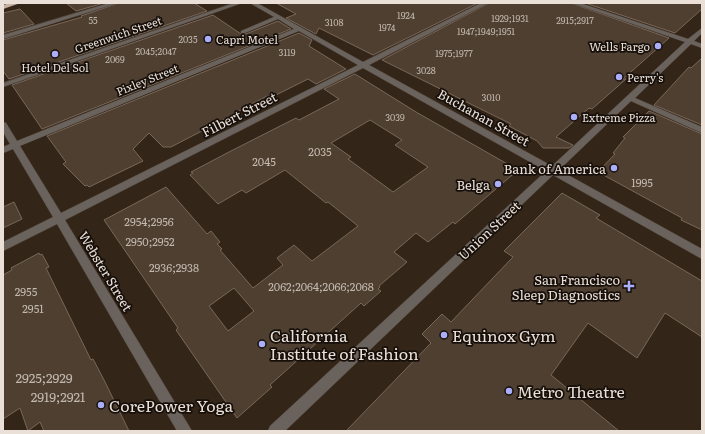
<svg xmlns="http://www.w3.org/2000/svg" width="705" height="434" font-family="Literata,serif">
<style>
.building{fill:#4e3f31;stroke:#796859;fill-rule:evenodd}
.lines{fill:none;stroke-linecap:round;stroke-linejoin:round}
.minor-casing{stroke:#504337;stroke-width:1}
.highway-casing{stroke:#504337;stroke-width:1}
.minor{fill:#6a625c;fill-rule:evenodd}
.highway{fill:#c5b2a2;fill-rule:evenodd}
.poi-dot{fill:#abaffb;stroke:#160f0a;stroke-width:1.5}
.labels{text-anchor:middle;dominant-baseline:central;stroke-width:3.5;stroke-linejoin:round;paint-order:stroke}
.far-number-label{font-size:9px;fill:#c3b8ae}
.far-street-label{font-size:11px;fill:#eae0d8;stroke:#160f0a}
.far-poi-label{font-size:11px;fill:#eae0d8;stroke:#160f0a;text-anchor:start}
.number-label{font-size:11px;fill:#c3b8ae}
.street-label{font-size:13px;fill:#eae0d8;stroke:#160f0a}
.poi-label{font-size:13px;fill:#eae0d8;stroke:#160f0a;text-anchor:end}
.near-number-label{font-size:13px;fill:#c3b8ae}
.near-poi-label{font-size:16px;fill:#eae0d8;stroke:#160f0a;text-anchor:start}
</style>
<rect width="100%" height="100%" fill="#332518"/>
<g class="building">
<polygon points="66,3 104,3 76,11"/>
<polygon points="119,3 194,3 207,11 9,79 3,71 3,40 82,17 81,16"/>
<polygon points="276,3 478,3 373,55 319,28 316,34 286,18 296,14"/>
<polygon points="489,3 571,3 669,38 623,79 626,79 592,109 589,108 556,137 573,145 569,148 543,148 537,141 509,126 511,124 382,60"/>
<polygon points="585,3 702,3 702,9 675,33"/>
<polygon points="20,9 34,24 3,33 3,13"/>
<polygon points="213,15 241,34 246,34 278,21 291,29 42,129 12,85"/>
<polygon points="299,33 312,40 309,46 346,69 316,84 308,79 270,98 267,96 239,111 241,113 223,120 171,147 163,147 149,133 133,149 143,161 89,187 87,185 85,186 63,164 66,162 47,136"/>
<polygon points="702,58 702,125 654,105 689,67 691,68"/>
<path d="M 355,74 L 416,112 L 518,170 L 455,224 L 453,222 L 428,242 L 416,233 L 394,252 L 407,262 L 379,286 L 380,287 L 378,289 L 381,291 L 364,306 L 361,303 L 270,385 L 272,387 L 237,418 L 176,330 L 178,328 L 154,293 L 104,220 L 166,187 L 207,234 L 211,231 L 220,242 L 217,244 L 222,249 L 220,250 L 253,288 L 283,265 L 277,258 L 294,245 L 312,261 L 358,226 L 328,202 L 326,203 L 285,170 L 246,193 L 242,190 L 218,204 L 190,175 L 193,173 L 191,172 L 229,152 L 296,118 L 299,120 L 339,99 L 324,89 ZM 370,120 L 402,140 L 395,145 L 428,167 L 393,192 L 348,159 L 351,157 L 331,143 ZM 234,288 L 254,311 L 228,331 L 209,306 Z"/>
<polygon points="649,111 702,134 702,230 681,220 682,218 598,172 615,154 613,153 625,138 623,137"/>
<polygon points="562,193 600,215 596,218 702,281 702,337 665,313 637,358 588,323 551,375 619,431 346,431 431,343 422,334 442,314 451,322 513,257 504,251"/>
<polygon points="14,202 22,219 3,228 3,207"/>
<polygon points="39,253 40,255 42,254 49,267 46,268 91,360 93,359 104,380 129,431 44,431 40,422 28,431 20,408 3,419 3,275 12,270 11,268"/>
</g>
<g class="lines">
<defs>
<g id="minor">
<polygon points="109,3 118,3 3,39 3,35"/>
<polygon points="234,3 242,3 3,87 3,83"/>
<path d="M 250,3 L 257,3 L 363,62 L 481,3 L 488,3 L 369,65 L 552,166 L 685,42 L 572,3 L 580,3 L 688,39 L 702,28 L 702,33 L 694,41 L 702,44 L 702,48 L 691,44 L 635,98 L 702,127 L 702,133 L 631,101 L 559,170 L 702,249 L 702,259 L 553,175 L 285,431 L 268,431 L 270,426 L 546,171 L 363,68 L 65,220 L 192,431 L 177,431 L 57,224 L 3,251 L 3,242 L 53,217 L 13,149 L 3,153 L 3,147 L 10,144 L 3,132 L 3,122 L 6,123 L 17,141 L 294,29 L 278,19 L 245,33 L 241,33 L 241,31 L 274,17 ZM 299,31 L 358,65 L 61,213 L 20,146 Z"/>
</g>
<polygon id="highway" points="10,3 20,3 3,9 3,5"/>
</defs>
<use href="#minor" class="minor-casing"/>
<use href="#highway" class="highway-casing"/>
<use href="#minor" class="minor"/>
<use href="#highway" class="highway"/>
</g>
<g class="poi-dot">
<circle cx="208" cy="39" r="4"/>
<circle cx="658" cy="46" r="4"/>
<circle cx="55" cy="54" r="4"/>
<circle cx="619" cy="77" r="4"/>
<circle cx="574" cy="117" r="4"/>
<circle cx="614" cy="168" r="4"/>
<circle cx="498" cy="184" r="4"/>
<path d="M627 280h4v4h4v4h-4v4h-4v-4h-4v-4h4z"/>
<circle cx="444" cy="335" r="4"/>
<circle cx="262" cy="344" r="4"/>
<circle cx="509" cy="391" r="4"/>
<circle cx="101" cy="405" r="4"/>
</g>
<g class="labels">
<g class="far-number-label">
<text x="406" y="15">1924</text>
<text x="510" y="18">1929;1931</text>
<text x="93" y="20">55</text>
<text x="575" y="20">2915;2917</text>
<text x="334" y="22">3108</text>
<text x="387" y="27">1974</text>
<text x="486" y="31">1947;1949;1951</text>
<text x="188" y="39">2035</text>
<text x="156" y="51">2045;2047</text>
<text x="287" y="52">3119</text>
<text x="454" y="53">1975;1977</text>
<text x="115" y="59">2069</text>
<text x="426" y="70">3028</text>
<text x="491" y="97">3010</text>
<text x="395" y="117">3039</text>
</g>
<g class="far-street-label">
<text transform="translate(118 34) rotate(-19)">Greenwich Street</text>
<text transform="translate(147 79) rotate(-22)">Pixley Street</text>
</g>
<g class="far-poi-label">
<text x="216" y="39">Capri Motel</text>
<text x="650" y="46" text-anchor="end">Wells Fargo</text>
<text x="55" y="67" text-anchor="middle">Hotel Del Sol</text>
<text x="627" y="77">Perry's</text>
<text x="582" y="117">Extreme Pizza</text>
</g>
<g class="number-label">
<text x="320" y="151">2035</text>
<text x="264" y="161">2045</text>
<text x="642" y="182">1995</text>
<text x="149" y="221">2954;2956</text>
<text x="150" y="241">2950;2952</text>
<text x="174" y="267">2936;2938</text>
<text x="321" y="286">2062;2064;2066;2068</text>
<text x="26" y="291">2955</text>
<text x="33" y="308">2951</text>
</g>
<g class="street-label">
<text transform="translate(239 114) rotate(-27)">Filbert Street</text>
<text transform="translate(484 117) rotate(29)">Buchanan Street</text>
<text transform="translate(489 230) rotate(-43)">Union Street</text>
<text transform="translate(106 271) rotate(59)">Webster Street</text>
</g>
<g class="poi-label">
<text x="606" y="168">Bank of America</text>
<text x="490" y="184">Belga</text>
<text x="620" y="279">San Francisco<tspan x="620" dy="15">Sleep Diagnostics</tspan></text>
</g>
<g class="near-number-label">
<text x="44" y="377">2925;2929</text>
<text x="58" y="396">2919;2921</text>
</g>
<g class="near-poi-label">
<text x="270" y="335">California<tspan x="270" dy="18">Institute of Fashion</tspan></text>
<text x="452" y="335">Equinox Gym</text>
<text x="517" y="391">Metro Theatre</text>
<text x="109" y="405">CorePower Yoga</text>
</g>
</g>
<rect width="705" height="434" fill="none" stroke="#eae0d8" stroke-width="8"/>
</svg>
